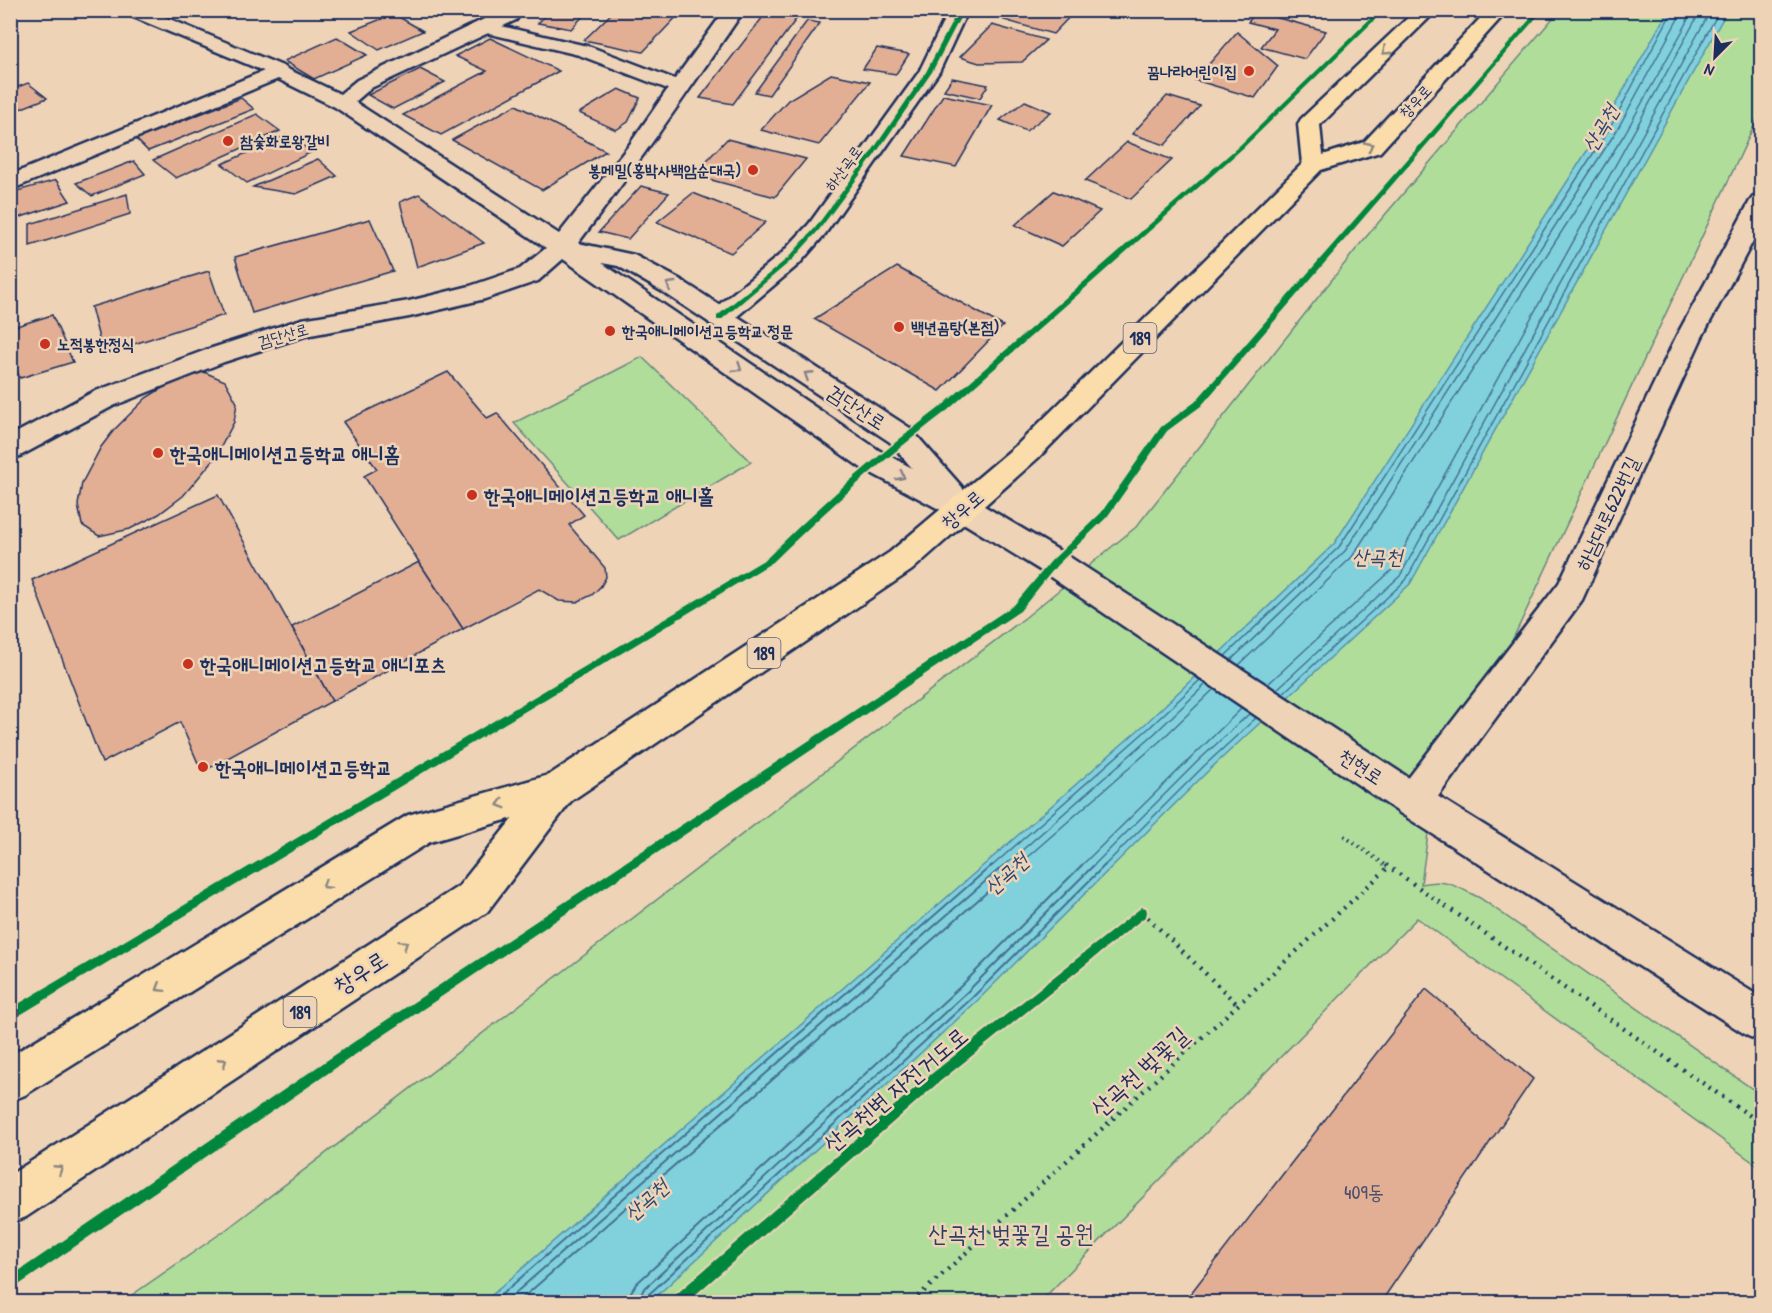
<svg xmlns="http://www.w3.org/2000/svg" width="1772" height="1313" font-family="'Patrick Hand','Poor Story',sans-serif">
<style>
.green{fill:#b1dd9b;stroke:#66867c;stroke-width:1.5}
.water{fill:#81d1dd;stroke:#5890aa;stroke-width:1.5}
.lines{fill:none;stroke-linecap:round;stroke-linejoin:round}
.shore-far1{stroke:#447091;stroke-width:1.5}
.shore{stroke:#447091;stroke-width:2}
.building{fill:#e2af95;stroke:#1b2f5e;stroke-width:1.5}
.service-casing{stroke:#1b2f5e;stroke-width:5}
.minor-casing{stroke:#1b2f5e;stroke-width:5}
.tertiary-casing{stroke:#1b2f5e;stroke-width:5}
.secondary-casing{stroke:#1b2f5e;stroke-width:5}
.primary-casing{stroke:#1b2f5e;stroke-width:5}
.path-far1{stroke:#1b2f5e;stroke-width:4;stroke-dasharray:1.5 4.5;stroke-linecap:butt}
.path{stroke:#1b2f5e;stroke-width:4.5;stroke-dasharray:2 6;stroke-linecap:butt}
.service{fill:#efd3b6;fill-rule:evenodd}
.minor{fill:#efd3b6;fill-rule:evenodd}
.tertiary{fill:#efd3b6;fill-rule:evenodd}
.secondary{fill:#efd3b6;fill-rule:evenodd}
.primary{fill:#faddab;fill-rule:evenodd}
.cycleway-casing{stroke:#efd3b6;stroke-width:4}
.cycleway{fill:#00873e;fill-rule:evenodd}
.oneway{stroke:#8a8684}
.oneway2{stroke:#85818a}
.poi-dot{fill:#c8321e;stroke:#efd3b6;stroke-width:2}
.labels{text-anchor:middle;dominant-baseline:central;stroke-width:5;stroke-linejoin:round;paint-order:stroke}
.far-poi-label{font-size:16px;font-weight:bold;fill:#1b2f5e;stroke:#efd3b6;text-anchor:start}
.far-street-label{font-size:16px;fill:#1b2f5e;stroke:#efd3b6}
.shield{fill:#efd3b6;stroke:#5b6078;stroke-width:1.5}
.shield-label{font-size:18px;font-weight:bold;fill:#1b2f5e}
.street-label{font-size:20px;fill:#1b2f5e;stroke:#efd3b6}
.poi-label{font-size:20px;font-weight:bold;fill:#1b2f5e;stroke:#efd3b6;text-anchor:start}
.near-number-label{font-size:20px;fill:#4d4f6c}
.water-label{font-size:21px;font-style:italic;fill:#2a4771;stroke:#efd3b6}
.near-street-label{font-size:24px;fill:#1b2f5e;stroke:#efd3b6}
.near-park-label{font-size:24px;fill:#2a4064;stroke:#efd3b6}
</style>
<rect width="100%" height="100%" fill="#efd3b6"/>
<filter id="ink" filterUnits="userSpaceOnUse"><feTurbulence type="fractalNoise" baseFrequency=".0167" numOctaves="2"/><feDisplacementMap in="SourceGraphic" scale="12" xChannelSelector="R" yChannelSelector="G"/><feConvolveMatrix kernelMatrix="1 2 1 2 8 2 1 2 1" color-interpolation-filters="sRGB"/></filter>
<g filter="url(#ink)">
<g class="green">
<path d="M 1559,11 L 1761,11 L 1761,111 L 1495,677 L 1441,739 L 1421,884 C 1447,878 1457,887 1480,898 L 1761,1095 L 1761,1168 L 1417,918 L 1040,1302 L 122,1302 L 227,1229 L 1026,617 L 1136,527 L 1361,243 Z"/>
<polygon points="642,357 751,462 619,540 514,423"/>
</g>
<polygon class="water" points="1668,11 1727,11 1410,584 1209,770 976,1002 650,1302 484,1302 1145,724 1334,544 1605,123"/>
<g class="lines">
<g class="shore-far1">
<polyline points="1225,656 1339,547 1611,126 1673,10"/>
<polyline points="1231,660 1345,551 1617,130 1678,19 1680,10"/>
<polyline points="1239,665 1352,557 1624,135 1687,23 1689,10"/>
<polyline points="1268,684 1392,570 1701,10"/>
<polyline points="1276,690 1400,576 1711,10"/>
<polyline points="1282,694 1406,580 1720,10"/>
<polyline points="991,867 1149,728 1200,680"/>
<polyline points="1003,867 1154,734 1206,684"/>
<polyline points="1016,867 1160,741 1214,689"/>
<polyline points="1080,867 1242,708"/>
<polyline points="1092,867 1199,760 1250,713"/>
<polyline points="1103,867 1204,766 1256,718"/>
</g>
<g class="shore">
<polyline points="493,1302 992,865"/>
<polyline points="505,1302 1004,865"/>
<polyline points="518,1302 1018,865"/>
<polyline points="630,1302 631,1292 636,1284 961,986 1082,865"/>
<polyline points="639,1302 643,1290 967,992 1094,865"/>
<polyline points="646,1302 648,1295 972,998 1105,865"/>
</g>
</g>
<g class="building">
<polygon points="551,10 589,10 571,29 538,23"/>
<polygon points="615,10 683,10 643,52 584,40"/>
<polygon points="1076,10 1053,34 1004,20 1014,10"/>
<polygon points="1256,12 1326,31 1305,59 1261,47 1275,29 1248,22"/>
<polygon points="766,13 797,18 733,104 700,98"/>
<polygon points="394,14 423,31 379,50 351,31"/>
<polygon points="807,21 820,23 769,95 755,92"/>
<polygon points="992,25 1046,40 1022,62 979,63 960,57"/>
<polygon points="1237,32 1278,66 1255,98 1195,80"/>
<polygon points="337,37 367,55 314,79 284,61"/>
<polygon points="490,38 559,71 441,135 403,115 487,71 455,56"/>
<polygon points="877,48 909,54 896,74 863,69"/>
<polygon points="420,69 445,82 393,109 368,95"/>
<polygon points="831,74 870,82 819,145 761,130 788,100"/>
<polygon points="952,78 988,85 980,98 944,90"/>
<polygon points="28,83 47,98 10,113 10,90"/>
<polygon points="619,89 640,98 628,122 616,130 579,113"/>
<polygon points="943,95 992,105 956,167 904,156"/>
<polygon points="1167,96 1200,106 1165,145 1132,134"/>
<polygon points="241,98 254,109 148,151 136,139"/>
<polygon points="1025,101 1051,112 1026,131 1000,120"/>
<polygon points="516,105 606,151 542,190 452,140"/>
<polygon points="257,114 280,131 176,178 153,160"/>
<polygon points="287,135 312,152 247,183 222,164"/>
<polygon points="727,139 806,159 775,197 693,175"/>
<polygon points="1127,142 1172,160 1131,199 1085,181"/>
<polygon points="318,159 337,176 296,194 253,187"/>
<polygon points="134,161 145,174 92,196 76,183"/>
<polygon points="56,180 70,201 15,219 10,208 10,193"/>
<polygon points="641,186 669,193 628,239 599,232"/>
<polygon points="1054,191 1100,211 1062,246 1015,225"/>
<polygon points="693,193 766,222 731,253 657,222"/>
<polygon points="127,194 130,214 30,246 30,224"/>
<polygon points="419,194 484,243 417,267 400,202"/>
<polygon points="370,219 393,271 252,313 235,257"/>
<polygon points="897,267 1003,326 940,391 814,319"/>
<polygon points="209,271 224,315 103,354 91,307"/>
<polygon points="52,315 73,362 20,378 10,354 10,328"/>
<polygon points="204,372 225,381 237,403 234,422 215,458 183,496 159,514 130,529 99,536 82,525 78,505 82,483 101,447 114,430 146,398 180,377"/>
<polygon points="448,372 487,418 497,413 584,515 569,525 605,568 606,577 601,586 592,595 577,602 559,601 539,589 463,629 419,562 364,476 377,469 343,422"/>
<polygon points="218,495 332,701 202,772 180,722 102,763 32,580"/>
<polygon points="419,562 463,629 332,701 292,627"/>
<polygon points="1426,989 1533,1079 1381,1302 1184,1302"/>
</g>
<g class="lines">
<defs>
<g id="service">
<polygon points="124,10 148,10 285,67 288,71 285,75 273,75 126,14"/>
<polygon points="484,22 591,47 685,83 688,87 685,91 673,91 579,55 478,31 476,27 478,23"/>
</g>
<g id="minor">
<path d="M 503,10 L 523,10 L 516,20 L 371,88 L 355,102 L 559,234 L 630,144 L 672,83 L 725,10 L 744,10 C 690,89 636,167 578,243 L 634,255 L 681,280 L 910,428 L 962,487 L 966,496 L 974,500 L 978,508 L 974,516 L 963,519 L 952,516 L 860,467 L 563,259 L 538,281 L 485,299 L 409,317 L 305,336 L 224,362 L 113,406 L 20,456 L 10,459 L 10,436 L 93,392 L 206,350 L 302,319 L 409,301 L 470,286 L 520,269 L 546,248 L 335,107 L 278,79 L 10,190 L 10,175 L 279,65 L 340,94 L 357,80 ZM 602,263 L 618,266 L 663,292 L 890,442 L 912,468 L 880,451 Z"/>
<polygon points="1762,194 1762,224 1702,337 1582,600 1426,813 1413,818 1400,813 1395,801 1400,789 1559,583 1676,337 1750,201 1754,196"/>
</g>
<polygon id="tertiary" points="949,10 968,10 939,72 825,234 799,264 728,324 719,327 710,324 706,318 710,312 781,254 809,224 919,72"/>
<polygon id="secondary" points="963,497 974,500 1065,554 1426,789 1762,998 1762,1042 1748,1036 1400,813 1043,572 952,516 948,508 952,500"/>
<polygon id="primary" points="1416,10 1437,10 1320,125 1323,155 1364,142 1488,10 1508,10 1380,152 1321,170 1038,458 912,570 571,801 487,912 26,1217 10,1223 10,1175 459,886 513,818 430,842 25,1095 10,1101 10,1056 408,815 549,775 890,552 1018,444 1302,164 1298,124 1301,119"/>
</defs>
<use href="#service" class="service-casing"/>
<use href="#minor" class="minor-casing"/>
<use href="#tertiary" class="tertiary-casing"/>
<use href="#secondary" class="secondary-casing"/>
<use href="#primary" class="primary-casing"/>
<polyline class="path-far1" points="1344,836 1388,867"/>
<g class="path">
<polyline points="1386,865 1762,1124"/>
<polyline points="1142,912 1238,1005"/>
<polyline points="912,1302 1390,866"/>
</g>
<use href="#service" class="service"/>
<use href="#minor" class="minor"/>
<use href="#tertiary" class="tertiary"/>
<use href="#secondary" class="secondary"/>
<use href="#primary" class="primary"/>
<defs>
<g id="cycleway">
<polygon points="956,10 961,10 960,18 932,72 874,156 819,230 792,260 721,320 717,320 717,316 788,258 815,228 870,154 926,72 954,18"/>
<path d="M 1379,10 L 1385,10 L 1243,148 L 948,410 C 886,457 828,508 773,562 L 10,1021 L 10,1009 L 767,558 C 822,503 880,453 942,406 L 1239,146 Z"/>
<polygon points="1538,10 1543,10 1201,406 1167,431 1107,517 1057,565 1020,611 375,1041 10,1291 10,1277 367,1033 1014,605 1051,561 1101,513 1161,427 1195,402"/>
<polygon points="1142,907 1146,908 1147,912 1146,916 938,1083 687,1302 672,1302 673,1297 930,1075"/>
</g>
</defs>
<use href="#cycleway" class="cycleway-casing"/>
<use href="#cycleway" class="cycleway"/>
</g>
<defs><path id="oneway-chevron" d="M-2-3.5L2.5 0L-2 3.5" fill="none" stroke-width="1.6" stroke-linecap="round" stroke-linejoin="round" transform="scale(1.5)"/></defs>
<g class="oneway">
<use href="#oneway-chevron" transform="translate(1386 51) rotate(136)"/>
<use href="#oneway-chevron" transform="translate(1369 146) rotate(-27)"/>
<use href="#oneway-chevron" transform="translate(501 804) rotate(164)"/>
<use href="#oneway-chevron" transform="translate(326 885) rotate(148)"/>
<use href="#oneway-chevron" transform="translate(404 944) rotate(-33)"/>
<use href="#oneway-chevron" transform="translate(160 988) rotate(148)"/>
<use href="#oneway-chevron" transform="translate(223 1062) rotate(-33)"/>
<use href="#oneway-chevron" transform="translate(59 1169) rotate(-33)"/>
</g>
<g class="oneway2">
<use href="#oneway-chevron" transform="translate(670 285) rotate(-149)"/>
<use href="#oneway-chevron" transform="translate(738 368) rotate(35)"/>
<use href="#oneway-chevron" transform="translate(808 375) rotate(-147)"/>
<use href="#oneway-chevron" transform="translate(901 476) rotate(28)"/>
</g>
</g>
<g class="poi-dot">
<circle cx="1249" cy="71" r="6"/>
<circle cx="228" cy="141" r="6"/>
<circle cx="753" cy="170" r="6"/>
<circle cx="899" cy="327" r="6"/>
<circle cx="610" cy="331" r="6"/>
<circle cx="45" cy="344" r="6"/>
<circle cx="158" cy="453" r="6"/>
<circle cx="472" cy="495" r="6"/>
<circle cx="188" cy="664" r="6"/>
<circle cx="203" cy="767" r="6"/>
</g>
<g class="labels">
<g class="far-poi-label">
<text x="1237" y="71" text-anchor="end">꿈나라어린이집</text>
<text x="240" y="141">참숯화로왕갈비</text>
<text x="741" y="170" text-anchor="end">봉메밀(홍박사백암순대국)</text>
<text x="911" y="327">백년곰탕(본점)</text>
<text x="622" y="331">한국애니메이션고등학교 정문</text>
<text x="57" y="344">노적봉한정식</text>
</g>
<g class="far-street-label">
<text transform="translate(1415 101) rotate(-47)">창우로</text>
<text transform="translate(843 168) rotate(-54)">하산곡로</text>
<text transform="translate(283 335) rotate(-16)">검단산로</text>
</g>
<g class="shield">
<rect x="1123.5" y="323" width="33" height="30" rx="4.5"/>
<rect x="747.5" y="638" width="33" height="30" rx="4.5"/>
<rect x="283.5" y="997" width="33" height="30" rx="4.5"/>
</g>
<g class="shield-label">
<text x="1140" y="338">189</text>
<text x="764" y="653">189</text>
<text x="300" y="1012">189</text>
</g>
<g class="street-label">
<text transform="translate(857 407) rotate(33)">검단산로</text>
<text transform="translate(962 509) rotate(-41)">창우로</text>
<text transform="translate(1607 513) rotate(-65)">하남대로622번길</text>
<text transform="translate(1361 766) rotate(33)">천현로</text>
</g>
<g class="poi-label">
<text x="170" y="453">한국애니메이션고등학교 애니홈</text>
<text x="484" y="495">한국애니메이션고등학교 애니홀</text>
<text x="200" y="664">한국애니메이션고등학교 애니포츠</text>
<text x="215" y="767">한국애니메이션고등학교</text>
</g>
<g class="near-number-label">
<text x="1364" y="1191">409동</text>
</g>
<g class="water-label">
<text transform="translate(1600 128) rotate(-60)">산곡천</text>
<text x="1377" y="556">산곡천</text>
<text transform="translate(1006 874) rotate(-42)">산곡천</text>
<text transform="translate(646 1200) rotate(-42)">산곡천</text>
</g>
<g class="near-street-label">
<text transform="translate(360 972) rotate(-33)">창우로</text>
<text transform="translate(1139 1071) rotate(-42)">산곡천 벚꽃길</text>
<text transform="translate(895 1089) rotate(-40)">산곡천변 자전거도로</text>
</g>
<g class="near-park-label">
<text x="1011" y="1233">산곡천 벚꽃길 공원</text>
</g>
</g>
<rect width="1772" height="1313" fill="none" stroke="#efd3b6" stroke-width="36"/>
<rect x="18" y="18" width="1736" height="1277" fill="none" stroke="#1b2f5e" stroke-width="2" filter="url(#ink)"/>
<g transform="translate(1715 57) rotate(204)" stroke="#efd3b6" stroke-width="4.5" paint-order="stroke">
<path d="M0-4.5L10 22L0 15L-10 22Z" fill="#1b2f5e"/>
<text y="-9" font-size="16" font-weight="bold" text-anchor="middle" fill="#1b2f5e">N</text>
</g>
</svg>
